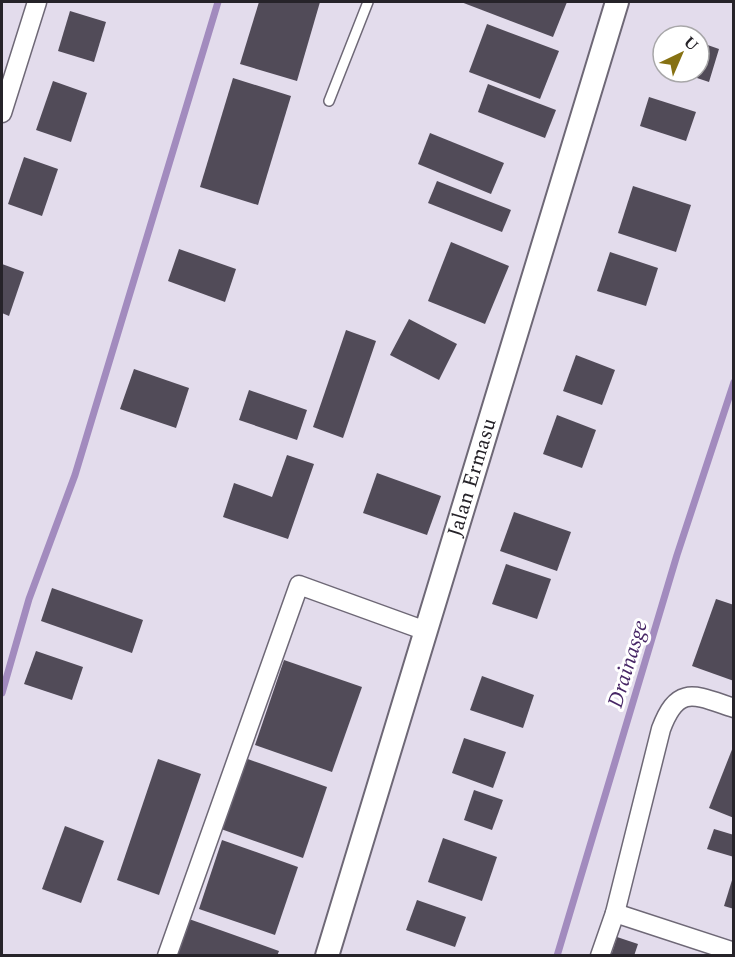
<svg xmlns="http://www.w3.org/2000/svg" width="735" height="957" font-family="Spectral,serif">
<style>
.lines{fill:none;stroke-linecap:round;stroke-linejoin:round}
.stream{stroke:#a28bbe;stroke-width:7}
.building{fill:#514b58}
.service-casing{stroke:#6e6876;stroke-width:12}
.minor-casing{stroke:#6e6876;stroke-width:21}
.tertiary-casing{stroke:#6e6876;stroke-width:26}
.service{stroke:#fff;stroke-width:9}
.minor{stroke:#fff;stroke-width:18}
.tertiary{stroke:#fff;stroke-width:22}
.labels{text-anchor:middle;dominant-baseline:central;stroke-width:6;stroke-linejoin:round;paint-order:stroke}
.street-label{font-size:21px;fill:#262329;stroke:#fff}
.water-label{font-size:22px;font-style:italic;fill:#462565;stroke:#fff}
</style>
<rect width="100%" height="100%" fill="#e3dcec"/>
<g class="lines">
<g class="stream">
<polyline points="2,693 29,599 75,475 218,2"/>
<polyline points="557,956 677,555 734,382"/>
</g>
</g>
<g class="building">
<polygon points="259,2 320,2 297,81 240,64"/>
<polygon points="461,2 567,2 553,37"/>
<polygon points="70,11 106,22 94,62 58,51"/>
<polygon points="487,24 559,51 540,99 469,72"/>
<polygon points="699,42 719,49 709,82 679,72 699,72"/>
<polygon points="233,78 291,96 258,205 200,187"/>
<polygon points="53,81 87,93 71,142 36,130"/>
<polygon points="488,84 556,110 545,138 478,112"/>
<polygon points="649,97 696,112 686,141 640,126"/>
<polygon points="430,133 504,163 491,194 418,164"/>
<polygon points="24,157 58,169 42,216 8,204"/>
<polygon points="437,181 511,210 502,232 428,203"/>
<polygon points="633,186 691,205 676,252 618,233"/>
<polygon points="451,242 509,266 485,324 428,301"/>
<polygon points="179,249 236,269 225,302 168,281"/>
<polygon points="610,252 658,268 646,306 597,291"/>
<polygon points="2,264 24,272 9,316 2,313"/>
<polygon points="409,319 457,344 439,380 390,355"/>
<polygon points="346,330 376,341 343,438 313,427"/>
<polygon points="576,355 615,370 602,405 563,391"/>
<polygon points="134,369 189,388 176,428 120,409"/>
<polygon points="249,390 307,410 297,440 239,420"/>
<polygon points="557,415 596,430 582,468 543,454"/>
<polygon points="287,455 314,464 288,539 223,517 234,483 272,497"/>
<polygon points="377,473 441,496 427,535 363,513"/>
<polygon points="514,512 571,532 557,571 500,551"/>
<polygon points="506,564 551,579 537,619 492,604"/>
<polygon points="52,588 143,620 132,653 41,621"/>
<polygon points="716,599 734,605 734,681 692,666"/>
<polygon points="36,651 83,667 72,700 24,684"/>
<polygon points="284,660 362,687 332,772 255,745"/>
<polygon points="482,676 534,695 523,728 470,710"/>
<polygon points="464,738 506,752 493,788 452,773"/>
<polygon points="733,747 734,747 734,818 709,808"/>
<polygon points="245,758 327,787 303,858 221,829"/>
<polygon points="158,759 201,774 159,895 117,880"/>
<polygon points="474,790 503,800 492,830 464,820"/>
<polygon points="65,826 104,841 81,903 42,889"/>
<polygon points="714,829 734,835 734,857 707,849"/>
<polygon points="443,838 497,857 482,901 428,882"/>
<polygon points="222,840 298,867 275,935 199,909"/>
<polygon points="733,877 734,877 734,909 724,906"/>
<polygon points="417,900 466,917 455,947 406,930"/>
<polygon points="189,919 279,951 277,956 177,956"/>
<polygon points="617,937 638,944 634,956 611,956"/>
</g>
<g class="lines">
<defs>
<polyline id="service" points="329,101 368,2"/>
<g id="minor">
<polyline points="2,113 37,2"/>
<polyline points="615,913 734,952"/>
<polyline points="167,956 299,585 426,631"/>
<path d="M 600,956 L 615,913 L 661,729 C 678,684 694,695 734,708"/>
</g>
<g id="tertiary">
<path id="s1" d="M 327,956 L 617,2"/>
</g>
</defs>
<use href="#service" class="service-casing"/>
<use href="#minor" class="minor-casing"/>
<use href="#tertiary" class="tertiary-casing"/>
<use href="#service" class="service"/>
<use href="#minor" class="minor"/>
<use href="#tertiary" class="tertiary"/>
</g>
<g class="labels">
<g class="street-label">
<text stroke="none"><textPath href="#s1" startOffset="500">Jalan Ermasu</textPath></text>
</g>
<g class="water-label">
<text transform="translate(628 664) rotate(-73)">Drainasge</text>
</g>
</g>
<rect width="735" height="957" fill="none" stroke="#262329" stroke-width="6"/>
<g transform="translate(681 54) rotate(44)"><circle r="28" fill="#ffffff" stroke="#a8a7a9" stroke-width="1.5"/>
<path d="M0-4.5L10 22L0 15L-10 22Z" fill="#867112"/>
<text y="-9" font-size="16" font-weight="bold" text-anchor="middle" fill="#262329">U</text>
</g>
</svg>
